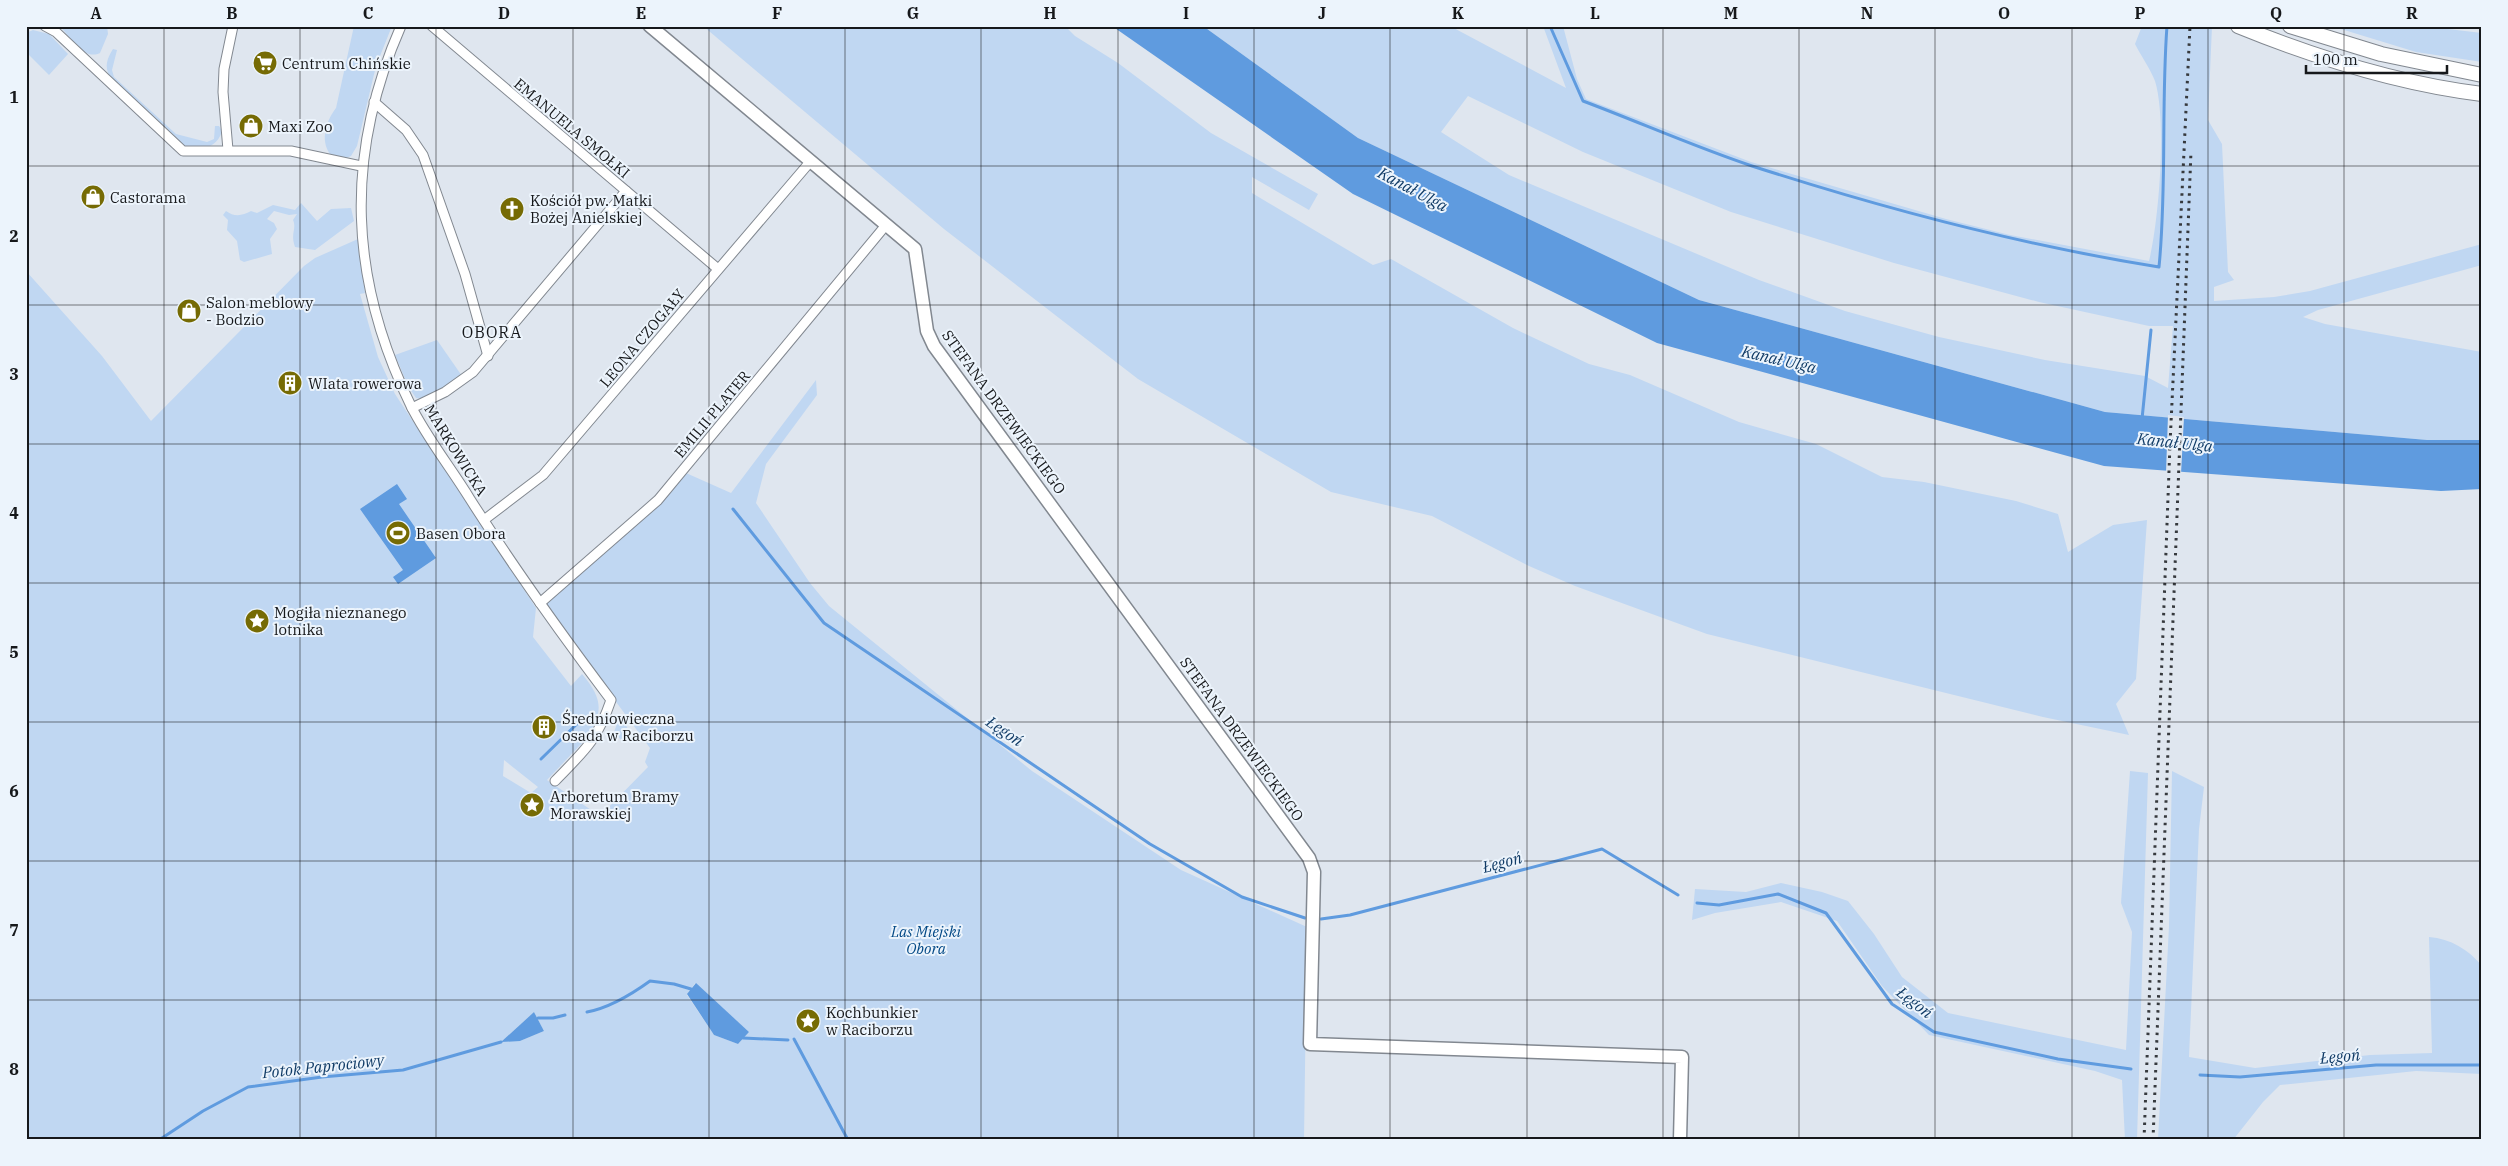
<svg xmlns="http://www.w3.org/2000/svg" width="2508" height="1166" font-family="'IBM Plex Serif',serif">
<style>
.green{fill:#c0d7f2;fill-rule:evenodd}
.water{fill:#5f9bdf}
.pier{fill:#dfe6ef}
.lines{fill:none;stroke-linecap:round;stroke-linejoin:round}
.stream{stroke:#5f9bdf;stroke-width:3}
.street-casing{stroke:#828890;stroke-width:11}
.secondary-casing{stroke:#828890;stroke-width:15}
.primary-casing{stroke:#828890;stroke-width:16}
.street{stroke:#fff;stroke-width:9}
.secondary{stroke:#fff;stroke-width:12}
.primary{stroke:#fff;stroke-width:14}
.rail{stroke:#36393d;stroke-width:3;stroke-dasharray:2.5 5;stroke-linecap:butt}
.grid{fill:none;stroke:#16181b;stroke-width:1;stroke-opacity:0.55}
.labels{text-anchor:middle;dominant-baseline:central;stroke-width:4;stroke-linejoin:round;paint-order:stroke}
.poi-label{font-size:15px;fill:#16181b;stroke:#ecf4fc;text-anchor:start}
.street-label{font-size:15px;fill:#16181b;stroke:#ecf4fc}
.park-label{font-size:15px;font-style:italic;fill:#024885;stroke:#ecf4fc}
.water-label{font-size:16px;font-style:italic;fill:#103b66;stroke:#ecf4fc}
.neighbourhood-label{font-size:16px;letter-spacing:1px;fill:#16181b;stroke:#ecf4fc}
.neatline{fill:none;stroke:#16181b;stroke-width:2}
.grid-label{font-size:16px;text-anchor:middle;font-weight:bold;fill:#16181b}
</style>
<rect width="100%" height="100%" fill="#dfe6ef"/>
<g class="green">
<path d="M 60,26 L 85,26 L 97,29 L 99,26 L 107,26 L 108,34 L 100,53 C 84,61 70,37 60,26 Z"/>
<path d="M 354,26 L 392,26 L 376,66 L 357,146 L 351,156 L 344,159 L 330,154 C 320,140 326,121 336,108 Z"/>
<polygon points="703,26 1065,26 1075,36 1118,63 1211,133 1318,194 1309,210 1252,177 1252,193 1373,265 1391,259 1513,328 1589,364 1630,375 1739,422 1816,444 1882,477 1924,482 2016,501 2058,514 2068,552 2113,525 2147,520 2136,679 2116,704 2129,735 2043,717 1707,634 1575,586 1529,566 1432,516 1331,492 1138,379 944,229"/>
<path d="M 1203,26 L 1450,26 L 1566,88 L 1543,26 L 1563,26 L 1577,79 L 1586,99 L 1751,162 L 1946,219 L 2010,235 L 2149,261 C 2159,221 2167,120 2155,81 C 2150,68 2141,56 2135,44 L 2142,26 L 2212,26 L 2208,120 L 2222,144 L 2228,272 L 2234,280 L 2214,287 L 2214,301 L 2274,297 L 2310,291 L 2482,244 L 2482,265 L 2318,310 L 2303,317 L 2325,324 L 2482,352 L 2482,440 L 2427,440 L 2105,412 L 1699,300 L 1358,138 ZM 1468,96 L 1583,152 L 1731,212 L 1894,263 L 2039,302 L 2149,326 L 2173,326 L 2168,388 L 2145,376 L 2045,360 L 1939,337 L 1845,311 L 1759,280 L 1509,175 L 1441,132 Z"/>
<polygon points="2331,26 2422,26 2482,33 2482,62 2416,52"/>
<polygon points="33,30 49,34 68,54 49,75 26,52 26,33"/>
<path d="M 113,49 L 117,50 L 112,70 L 114,77 L 176,134 L 207,142 L 214,139 L 215,126 L 219,126 L 222,131 C 217,150 195,153 180,144 L 110,77 C 104,66 107,59 113,49 Z"/>
<path d="M 301,203 L 317,221 L 331,209 L 351,208 L 354,221 L 315,250 L 295,247 C 290,233 297,229 293,220 L 297,214 L 289,215 L 274,211 L 267,219 L 274,223 L 277,229 L 270,239 L 272,254 L 244,262 L 240,260 L 237,241 L 227,230 L 228,220 L 223,215 L 226,211 C 234,217 242,216 251,211 L 257,213 L 273,205 L 295,210 Z"/>
<path d="M 358,239 L 365,293 L 360,294 L 378,357 L 395,394 L 536,608 L 533,637 L 571,686 L 582,674 C 602,698 604,710 588,736 L 583,735 L 580,741 L 582,743 L 547,780 L 600,816 L 648,767 L 645,762 L 650,748 L 544,604 L 686,473 L 731,493 L 816,380 L 817,395 L 766,464 L 756,503 L 810,583 L 829,606 L 1032,771 L 1181,870 L 1307,927 L 1304,1140 L 26,1140 L 26,271 L 102,356 L 151,421 L 304,266 L 315,258 ZM 504,760 L 538,787 L 531,793 L 503,776 ZM 695,983 L 749,1032 L 738,1044 L 714,1035 L 687,995 ZM 534,1012 L 544,1031 L 520,1041 L 502,1041 Z"/>
<path d="M 437,340 L 462,376 C 453,386 430,400 416,398 L 408,386 L 395,355 Z"/>
<polygon points="620,716 624,720 629,732 626,739 622,741 614,732"/>
<polygon points="2130,771 2148,773 2137,1140 2125,1140 2122,1080 2095,1071 1929,1035 1882,986 1837,921 1781,902 1715,913 1692,920 1695,889 1746,892 1781,883 1822,892 1848,901 1874,934 1902,977 1948,1013 2126,1050 2132,932 2121,903"/>
<path d="M 2172,771 L 2204,787 L 2199,829 L 2189,1057 L 2255,1068 L 2370,1055 L 2432,1053 L 2429,937 C 2451,939 2468,949 2482,966 L 2482,1074 L 2416,1071 L 2280,1085 L 2263,1102 L 2233,1140 L 2158,1140 L 2169,926 Z"/>
</g>
<g class="water">
<polygon points="1112,26 1203,26 1358,138 1699,300 2105,412 2427,440 2482,440 2482,489 2441,491 2104,466 1657,343 1353,194"/>
<polygon points="397,484 407,499 399,504 436,558 398,584 393,577 403,570 360,509"/>
<polygon points="696,983 749,1032 738,1044 714,1035 687,994"/>
<polygon points="534,1012 544,1031 520,1041 501,1042"/>
</g>
<polygon class="pier" points="2168,415 2184,417 2181,474 2166,473"/>
<g class="lines">
<g class="stream">
<path d="M 1550,26 L 1583,101 C 1639,122 1695,147 1752,166 C 1885,209 2021,245 2159,267 C 2167,187 2161,106 2167,26"/>
<polyline points="2142,419 2151,330"/>
<polyline points="733,509 824,623 1150,844 1242,897 1305,918"/>
<polyline points="541,759 583,718"/>
<polyline points="1697,903 1719,905 1778,894 1826,913 1892,1004 1934,1032 2058,1059 2131,1069"/>
<polyline points="1321,919 1350,915 1602,849 1678,895"/>
<path d="M 587,1012 C 609,1008 632,994 650,981 L 674,984 L 691,989"/>
<polyline points="538,1018 553,1018 565,1015"/>
<polyline points="743,1038 788,1040"/>
<polyline points="794,1039 848,1140"/>
<polyline points="2200,1075 2240,1077 2376,1065 2482,1065"/>
<polyline points="159,1140 203,1111 248,1087 322,1077 403,1070 501,1042"/>
</g>
<defs>
<g id="street">
<polyline points="45,26 56,32 183,151 291,151 361,166"/>
<path d="M 401,26 C 344,156 349,279 411,406 C 427,438 451,468 470,499 C 514,568 562,635 611,700 C 597,741 584,751 555,781"/>
<polyline points="432,26 718,269"/>
<polyline points="374,102 406,130 423,155 465,274 488,356"/>
<polyline points="228,150 223,92 224,69 233,26"/>
<polyline points="412,408 445,392 473,372 626,191"/>
<polyline points="484,520 543,475 810,162"/>
<polyline points="540,603 658,500 886,225"/>
</g>
<polyline id="secondary" points="650,26 915,249 927,331 934,346 1309,858 1314,872 1310,1044 1682,1057 1680,1140"/>
<g id="primary">
<path d="M 2238,26 C 2314,57 2400,84 2482,94"/>
<polyline points="2290,26 2381,54 2482,75"/>
</g>
</defs>
<use href="#street" class="street-casing"/>
<use href="#secondary" class="secondary-casing"/>
<use href="#primary" class="primary-casing"/>
<use href="#street" class="street"/>
<use href="#secondary" class="secondary"/>
<use href="#primary" class="primary"/>
<g class="rail">
<polyline points="2144,1140 2170,444 2190,26"/>
<polyline points="2153,1140 2191,151"/>
</g>
</g>
<path class="grid" d="M 164,26 L 164,1140M 300,26 L 300,1140M 436,26 L 436,1140M 573,26 L 573,1140M 709,26 L 709,1140M 845,26 L 845,1140M 981,26 L 981,1140M 1118,26 L 1118,1140M 1254,26 L 1254,1140M 1390,26 L 1390,1140M 1527,26 L 1527,1140M 1663,26 L 1663,1140M 1799,26 L 1799,1140M 1935,26 L 1935,1140M 2072,26 L 2072,1140M 2208,26 L 2208,1140M 2344,26 L 2344,1140M 26,166 L 2482,166M 26,305 L 2482,305M 26,444 L 2482,444M 26,583 L 2482,583M 26,722 L 2482,722M 26,861 L 2482,861M 26,1000 L 2482,1000"/>
<defs>
<symbol id="supermarket-disc" viewBox="-11 -11 22 22"><circle r="9.5" fill="#766b04" stroke="#ecf4fc"/><path d="M-6-5.5h2.5l.6 2H6L4.5 2H-2.5L-4.4-4H-6ZM-1.5 3.2a1.3 1.3 0 1 0 .1 0ZM3 3.2a1.3 1.3 0 1 0 .1 0Z" fill="#fff"/></symbol>
<symbol id="shop-disc" viewBox="-11 -11 22 22"><circle r="9.5" fill="#766b04" stroke="#ecf4fc"/><path d="M-5-2.5h2.3a2.7 3.5 0 0 1 5.4 0H5L5.5 6h-11ZM-1.5-2.5h3a1.5 2.3 0 0 0-3 0Z" fill="#fff"/></symbol>
<symbol id="church-disc" viewBox="-11 -11 22 22"><circle r="9.5" fill="#766b04" stroke="#ecf4fc"/><path d="M-1.2-6h2.4v3.5h3.3v2.4h-3.3V6h-2.4V-.1h-3.3v-2.4h3.3Z" fill="#fff"/></symbol>
<symbol id="building-disc" viewBox="-11 -11 22 22"><circle r="9.5" fill="#766b04" stroke="#ecf4fc"/><path d="M-4-6H4V6H1V3H-1V6H-4ZM-2.5-4.3h1.7v1.8h-1.7ZM.8-4.3h1.7v1.8H.8ZM-2.5-1h1.7V.8h-1.7ZM.8-1h1.7V.8H.8Z" fill="#fff"/></symbol>
<symbol id="stadium-disc" viewBox="-11 -11 22 22"><circle r="9.5" fill="#766b04" stroke="#ecf4fc"/><path d="M0-5a6.5 5 0 1 0 0 10a6.5 5 0 1 0 0-10ZM-3.5-1.8h7v3.6h-7Z" fill="#fff"/></symbol>
<symbol id="sight-disc" viewBox="-11 -11 22 22"><circle r="9.5" fill="#766b04" stroke="#ecf4fc"/><path d="M0-6L1.8-2.2L6-1.7L2.9 1.2L3.7 5.4L0 3.3L-3.7 5.4L-2.9 1.2L-6-1.7L-1.8-2.2Z" fill="#fff"/></symbol>
</defs>
<g fill-rule="evenodd">
<use href="#supermarket-disc" x="251" y="49" width="28" height="28"/>
<use href="#shop-disc" x="237" y="112" width="28" height="28"/>
<use href="#shop-disc" x="79" y="183" width="28" height="28"/>
<use href="#church-disc" x="498" y="195" width="28" height="28"/>
<use href="#shop-disc" x="175" y="297" width="28" height="28"/>
<use href="#building-disc" x="276" y="369" width="28" height="28"/>
<use href="#stadium-disc" x="384" y="519" width="28" height="28"/>
<use href="#sight-disc" x="243" y="607" width="28" height="28"/>
<use href="#building-disc" x="530" y="713" width="28" height="28"/>
<use href="#sight-disc" x="518" y="791" width="28" height="28"/>
<use href="#sight-disc" x="794" y="1007" width="28" height="28"/>
</g>
<g class="labels">
<g class="poi-label">
<text x="282" y="63">Centrum Chińskie</text>
<text x="268" y="126">Maxi Zoo</text>
<text x="110" y="197">Castorama</text>
<text x="530" y="200">Kościół pw. Matki<tspan x="530" dy="17">Bożej Anielskiej</tspan></text>
<text x="206" y="302">Salon meblowy<tspan x="206" dy="17">- Bodzio</tspan></text>
<text x="308" y="383">WIata rowerowa</text>
<text x="416" y="533">Basen Obora</text>
<text x="274" y="612">Mogiła nieznanego<tspan x="274" dy="17">lotnika</tspan></text>
<text x="562" y="718">Średniowieczna<tspan x="562" dy="17">osada w Raciborzu</tspan></text>
<text x="550" y="796">Arboretum Bramy<tspan x="550" dy="17">Morawskiej</tspan></text>
<text x="826" y="1012">Kochbunkier<tspan x="826" dy="17">w Raciborzu</tspan></text>
</g>
<g class="street-label">
<text transform="translate(572 128) rotate(40)">EMANUELA SMOŁKI</text>
<text transform="translate(642 338) rotate(-50)">LEONA CZOGAŁY</text>
<text transform="translate(1004 412) rotate(54)">STEFANA DRZEWIECKIEGO</text>
<text transform="translate(712 414) rotate(-50)">EMILII PLATER</text>
<text transform="translate(456 450) rotate(58)">MARKOWICKA</text>
<text transform="translate(1242 739) rotate(54)">STEFANA DRZEWIECKIEGO</text>
</g>
<g class="park-label">
<text x="926" y="931">Las Miejski<tspan x="926" dy="17">Obora</tspan></text>
</g>
<g class="water-label">
<text transform="translate(1413 189) rotate(28)">Kanał Ulga</text>
<text transform="translate(1779 359) rotate(13)">Kanał Ulga</text>
<text transform="translate(2175 442) rotate(6)">Kanał Ulga</text>
<text transform="translate(1005 731) rotate(34)">Łęgoń</text>
<text transform="translate(1502 862) rotate(-15)">Łęgoń</text>
<text transform="translate(1915 1002) rotate(38)">Łęgoń</text>
<text transform="translate(2340 1056) rotate(-5)">Łęgoń</text>
<text transform="translate(323 1066) rotate(-6)">Potok Paprociowy</text>
</g>
<g class="neighbourhood-label">
<text x="492" y="332">OBORA</text>
</g>
</g>
<rect width="2508" height="1166" fill="none" stroke="#ecf4fc" stroke-width="55"/>
<path d="M2306 65v8h141v-8" fill="none" stroke="#16181b" stroke-width="2.5"/>
<text x="2313" y="65" font-size="15" fill="#16181b" stroke="#ecf4fc" stroke-width="4" paint-order="stroke">100 m</text>
<rect x="28" y="28" width="2452" height="1110" class="neatline"/>
<g class="grid-label">
<text x="96" y="19">A</text>
<text x="232" y="19">B</text>
<text x="368" y="19">C</text>
<text x="504" y="19">D</text>
<text x="641" y="19">E</text>
<text x="777" y="19">F</text>
<text x="913" y="19">G</text>
<text x="1050" y="19">H</text>
<text x="1186" y="19">I</text>
<text x="1322" y="19">J</text>
<text x="1458" y="19">K</text>
<text x="1595" y="19">L</text>
<text x="1731" y="19">M</text>
<text x="1867" y="19">N</text>
<text x="2004" y="19">O</text>
<text x="2140" y="19">P</text>
<text x="2276" y="19">Q</text>
<text x="2412" y="19">R</text>
<text x="14" y="103">1</text>
<text x="14" y="242">2</text>
<text x="14" y="380">3</text>
<text x="14" y="519">4</text>
<text x="14" y="658">5</text>
<text x="14" y="797">6</text>
<text x="14" y="936">7</text>
<text x="14" y="1075">8</text>
</g>
</svg>
